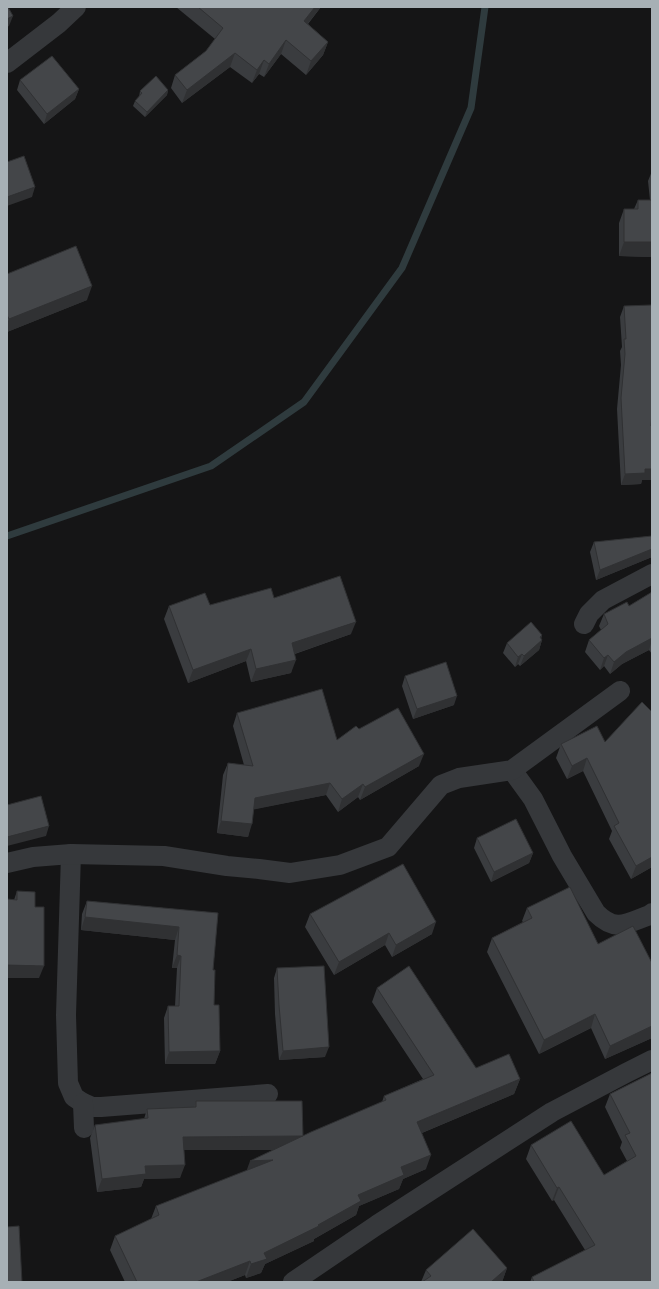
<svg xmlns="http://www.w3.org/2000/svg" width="659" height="1289" font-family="Montserrat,sans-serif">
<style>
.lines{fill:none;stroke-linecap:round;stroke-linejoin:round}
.stream{stroke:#2f3b3e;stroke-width:7}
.street{stroke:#36383b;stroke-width:20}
.wall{fill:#3a3c3f}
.shaded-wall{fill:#303133}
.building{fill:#444649;stroke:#303133}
</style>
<rect width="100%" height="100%" fill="#151516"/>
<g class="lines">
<polyline class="stream" points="7,536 211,466 304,402 402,268 471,108 485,7"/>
<g class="street">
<polyline points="7,63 59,23 76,7"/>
<polyline points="584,624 589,614 603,600 652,574"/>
<path d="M 512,770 L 533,799 L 562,856 L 596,913 C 616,933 627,923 650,915 L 652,913"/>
<polyline points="71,854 66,1015 68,1083 74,1097 83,1103 92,1107 101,1107 268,1094"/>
<polyline points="7,863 33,857 71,854 164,856 227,866 259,869 290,873 340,865 388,847 441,785 459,778 512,770 620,691"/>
<polyline points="83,1103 84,1128"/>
<polyline points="293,1282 377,1225 552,1112 626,1073 652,1060"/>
</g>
</g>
<g class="wall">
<polygon points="176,7 321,7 308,24 328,42 323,55 306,75 281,54 264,77 259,74 252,83 230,67 182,103 171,88 175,75 206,51 215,39"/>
<polygon points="20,80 79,89 75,99 44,124 17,90"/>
<polygon points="168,90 167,95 145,117 133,106 135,101 139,97 140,91"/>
<polygon points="652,171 652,257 619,256 619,223 624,209 634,209 638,200 650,200 648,181"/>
<polygon points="7,274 87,300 7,332"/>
<polygon points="624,306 642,480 641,484 621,485 617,409 621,365 620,351 622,347 620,317"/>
<polygon points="652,536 652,557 596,580 590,552 594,542"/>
<polygon points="652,592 652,654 649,650 622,664 610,674 604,666 600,670 585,652 589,640 601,630 599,626 604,614 629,606"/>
<polygon points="274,598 351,634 295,654 291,673 251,682 246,661 188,683 164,619 169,606 210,605"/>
<polygon points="542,635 541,639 542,640 539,650 520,666 518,664 515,667 503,653 507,643"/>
<polygon points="405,676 454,705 413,719 402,686"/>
<polygon points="652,712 652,867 631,879 609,839 612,831 583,771 567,779 556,758 561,744 605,742"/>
<polygon points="237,713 337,740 359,729 419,766 360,800 358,797 338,812 326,795 254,809 248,837 217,833 223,775 228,763 244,765 233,726"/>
<polygon points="477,838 533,853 529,863 491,882 474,848"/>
<polygon points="17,891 35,907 39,978 14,900"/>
<polygon points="87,901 218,913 213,970 214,1005 220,1051 215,1064 165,1064 164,1018 168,1006 175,1006 177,968 172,968 175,940 81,930 82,914"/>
<polygon points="527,908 598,944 652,963 652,1038 605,1059 591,1028 539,1054 487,952 492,938 523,922 522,921"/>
<polygon points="310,914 432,934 392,957 385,945 334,975 305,927"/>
<polygon points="277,968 325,1057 279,1060 275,1014 274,978"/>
<polygon points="377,988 476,1068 520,1079 514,1094 422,1133 426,1169 403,1179 399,1189 359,1206 356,1215 314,1239 314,1241 265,1264 261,1273 246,1278 245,1275 227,1282 125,1282 110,1250 115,1236 151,1219 156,1206 246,1171 273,1150 184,1150 180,1178 144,1179 141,1187 97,1192 90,1138 95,1125 144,1119 147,1109 194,1107 196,1101 303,1136 382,1102 384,1096 423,1079 372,1002"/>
<polygon points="652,1073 652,1282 530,1282 532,1277 585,1250 554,1200 552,1201 526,1159 531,1145 604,1175 627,1161 620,1148 622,1142 605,1107 610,1094"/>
<polygon points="507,1268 502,1282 421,1282 426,1270"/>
</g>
<g class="shaded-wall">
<polygon points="315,7 321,7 299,34 304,21"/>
<polygon points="13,16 9,26 7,27 7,19"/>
<polygon points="286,40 281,54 264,77 269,64"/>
<polygon points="328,42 323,55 306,75 311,61"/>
<polygon points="235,53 230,67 182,103 187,90"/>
<polygon points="264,60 259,74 252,83 257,70"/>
<polygon points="79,89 75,99 44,124 47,114"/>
<polygon points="168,90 167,95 145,117 147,112"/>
<polygon points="35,187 32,197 7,206 7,197"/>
<polygon points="624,242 652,242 652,257 619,256"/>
<polygon points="92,286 87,300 7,332 7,324 9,319"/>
<polygon points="645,469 652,469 652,480 642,480 641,484 621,485 625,474"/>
<polygon points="652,549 652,557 596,580 600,570"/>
<polygon points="356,622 351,634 288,656 292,643"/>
<polygon points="542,635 540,642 542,640 539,650 520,666 524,656 540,637"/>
<polygon points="652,638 652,640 649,650 622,664 610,674 614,662 626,652"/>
<polygon points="251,649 246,661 188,683 193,670"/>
<polygon points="522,654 518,664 515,667 518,657"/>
<polygon points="608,655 604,666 600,670 604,658"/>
<polygon points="296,660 291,673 251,682 256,669"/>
<polygon points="457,696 454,705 413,719 417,709"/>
<polygon points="424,754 419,766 360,800 365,787"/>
<polygon points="587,758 583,771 567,779 572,766"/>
<polygon points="330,783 326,795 251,810 255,798"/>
<polygon points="363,784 358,797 338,812 342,799"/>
<polygon points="221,821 252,824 248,837 217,833"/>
<polygon points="49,826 46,836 7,846 7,837"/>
<polygon points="533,853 529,863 491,882 494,872"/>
<polygon points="652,857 652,867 631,879 636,866"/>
<polygon points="85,917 179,927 175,940 81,930"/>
<polygon points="436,922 432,934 392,957 396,945"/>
<polygon points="389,933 385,945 334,975 339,962"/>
<polygon points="177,955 181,956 177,968 172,968"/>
<polygon points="7,965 44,966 39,978 7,978"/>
<polygon points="595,1014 591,1028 539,1054 544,1040"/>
<polygon points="652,1026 652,1038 605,1059 610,1046"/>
<polygon points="329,1047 325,1057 279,1060 283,1051"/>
<polygon points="220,1051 215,1064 165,1064 169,1052"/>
<polygon points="520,1079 514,1094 412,1137 417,1122"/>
<polygon points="303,1136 298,1150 179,1150 183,1137"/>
<polygon points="431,1155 426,1169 403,1179 399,1189 359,1206 356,1215 314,1239 314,1241 265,1264 261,1273 246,1278 251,1264 264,1253 401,1167"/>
<polygon points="273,1160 245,1175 250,1161"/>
<polygon points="185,1165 180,1178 144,1179 141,1187 97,1192 102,1179 145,1166"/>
<polygon points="559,1187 554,1200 552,1201 557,1188"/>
<polygon points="250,1261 245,1275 227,1282 196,1282"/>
<polygon points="507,1268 502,1282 491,1282"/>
</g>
<g class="building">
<polygon points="7,7 8,7 13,16 7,19"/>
<polygon points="198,7 315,7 304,21 328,42 311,61 286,40 269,64 264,60 257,70 235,53 187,90 175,75 206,51 223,28"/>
<polygon points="52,56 79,89 47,114 20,80"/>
<polygon points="156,76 168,90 147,112 135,101 142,93 140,91"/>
<polygon points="24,156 35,187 7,197 7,162"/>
<polygon points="638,200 652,200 652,242 624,242 624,209 638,209"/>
<polygon points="76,246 92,286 9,319 7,315 7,274"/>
<polygon points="652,305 652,412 651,426 652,426 652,469 645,469 645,473 625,474 621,398 625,354 624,339 626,339 624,306"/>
<polygon points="652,536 652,549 600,570 594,542"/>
<polygon points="340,576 356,622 292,643 296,660 256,669 251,649 193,670 169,606 205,593 210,605 271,588 274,598"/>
<polygon points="652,592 652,638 626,652 614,662 608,655 604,658 589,640 608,624 604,614 627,602 629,606"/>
<polygon points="531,622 542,635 540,637 542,640 524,656 522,654 518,657 507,643"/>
<polygon points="446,662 457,696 417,709 405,676"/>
<polygon points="322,689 337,740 356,726 359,729 398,708 424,754 365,787 363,784 342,799 330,783 255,798 252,824 221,821 228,763 253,766 237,713"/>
<polygon points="642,702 652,712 652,857 636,866 614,826 619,823 587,758 572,766 561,744 597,726 605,742"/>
<polygon points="41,796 49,826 7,837 7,805"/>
<polygon points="516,819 533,853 494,872 477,838"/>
<polygon points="403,864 436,922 396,945 389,933 339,962 310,914"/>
<polygon points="570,887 598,944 633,926 652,963 652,1026 610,1046 595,1014 544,1040 492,938 532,918 527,908"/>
<polygon points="17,891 35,892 35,907 44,907 44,966 7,965 7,899 17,900"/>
<polygon points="87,901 218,913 213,970 215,970 214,1005 219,1005 220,1051 169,1052 168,1006 179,1006 181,956 177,955 179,927 85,917"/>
<polygon points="324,966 329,1047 283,1051 279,1005 277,968"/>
<polygon points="409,966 476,1068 509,1054 520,1079 417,1122 431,1155 401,1167 404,1175 358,1195 361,1201 318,1225 319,1226 264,1253 267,1259 251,1264 250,1261 196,1282 137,1282 115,1236 159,1215 156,1206 273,1160 250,1161 311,1132 386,1100 384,1096 434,1075 377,988"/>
<polygon points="652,1073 652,1282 534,1282 532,1277 595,1245 559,1187 557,1188 531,1145 571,1121 604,1175 636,1156 625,1135 630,1133 610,1094"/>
<polygon points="196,1101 302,1101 303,1136 301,1136 183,1137 185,1165 145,1166 146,1174 102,1179 95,1125 148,1118 147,1109 196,1107"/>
<polygon points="19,1226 22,1282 7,1282 7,1227"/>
<polygon points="473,1229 507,1268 491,1282 422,1282 431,1276 426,1270"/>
</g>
<rect width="659" height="1289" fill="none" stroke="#a7b0b5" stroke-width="16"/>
</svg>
